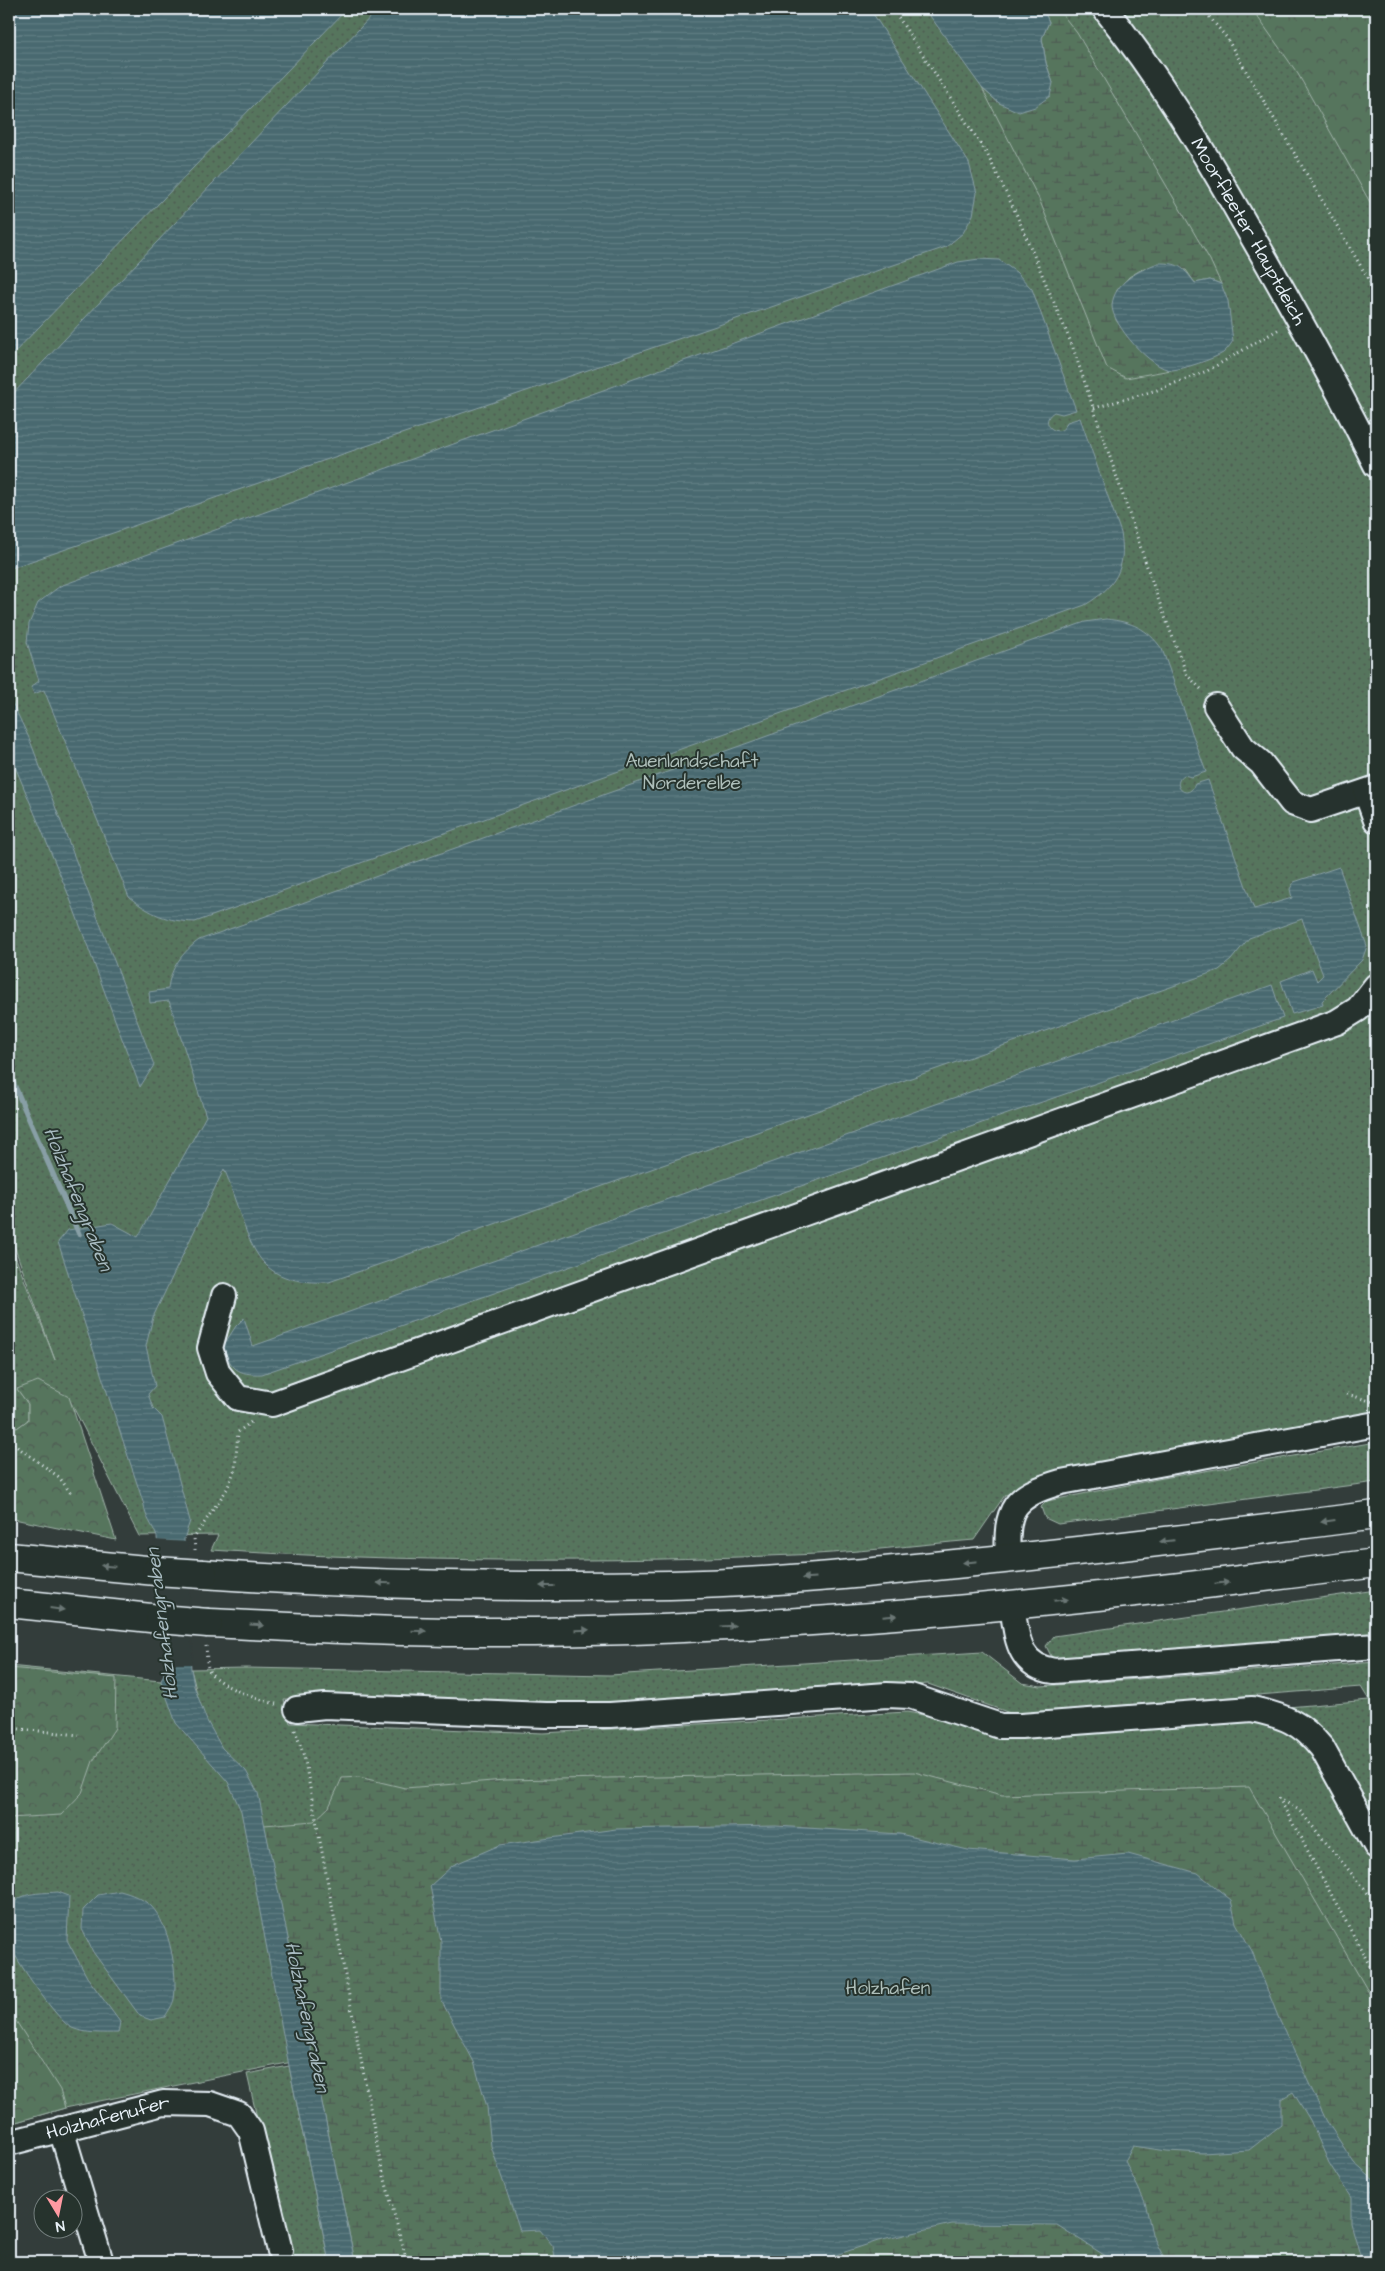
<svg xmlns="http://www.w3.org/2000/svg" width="1385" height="2271" font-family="'Architects Daughter',sans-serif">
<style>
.green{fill:url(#green-dots);stroke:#a0b3aa;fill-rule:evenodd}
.forest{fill:url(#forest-crowns);stroke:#a0b3aa}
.wetland{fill:url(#wetland-marsh);stroke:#a0b3aa}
.water{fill:url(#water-rules);stroke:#889fa6}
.pier{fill:#333d3b}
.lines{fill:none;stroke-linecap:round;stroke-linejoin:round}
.stream{stroke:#889fa6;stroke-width:5.5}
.minor-casing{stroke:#e8f1f8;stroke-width:28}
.highway-casing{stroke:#e8f1f8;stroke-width:31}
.path{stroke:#e8f1f8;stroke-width:3;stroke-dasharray:1 4;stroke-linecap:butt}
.minor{stroke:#26332d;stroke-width:24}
.highway{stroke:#26332d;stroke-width:28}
.highway-bridge-casing{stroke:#e8f1f8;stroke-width:31;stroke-linecap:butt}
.highway-bridge{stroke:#26332d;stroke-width:28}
.oneway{fill:#6a7674}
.labels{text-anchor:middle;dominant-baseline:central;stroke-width:4;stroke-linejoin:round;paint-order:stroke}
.street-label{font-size:19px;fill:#e8f1f8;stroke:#26332d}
.park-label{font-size:19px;fill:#aebfba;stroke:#26332d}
.water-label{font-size:20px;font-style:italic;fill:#a8bbc1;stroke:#26332d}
</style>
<defs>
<pattern id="green-dots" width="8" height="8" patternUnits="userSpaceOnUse" patternTransform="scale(1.25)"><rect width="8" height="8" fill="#57755d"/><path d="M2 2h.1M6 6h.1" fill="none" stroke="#4e5c53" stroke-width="1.8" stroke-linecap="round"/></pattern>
<pattern id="forest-crowns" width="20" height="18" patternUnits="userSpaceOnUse" patternTransform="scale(1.25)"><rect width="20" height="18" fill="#57755d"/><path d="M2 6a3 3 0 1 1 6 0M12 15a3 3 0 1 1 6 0" fill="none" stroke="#4e5c53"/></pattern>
<pattern id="wetland-marsh" width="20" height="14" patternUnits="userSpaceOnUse" patternTransform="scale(1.25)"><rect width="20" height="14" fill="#57755d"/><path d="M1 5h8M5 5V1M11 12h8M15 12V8" fill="none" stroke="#4e5c53"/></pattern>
<pattern id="water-rules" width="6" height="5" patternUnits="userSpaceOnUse" patternTransform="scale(1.25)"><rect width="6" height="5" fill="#48696f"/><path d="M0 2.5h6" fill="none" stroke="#627f84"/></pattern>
</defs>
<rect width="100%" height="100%" fill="#333d3b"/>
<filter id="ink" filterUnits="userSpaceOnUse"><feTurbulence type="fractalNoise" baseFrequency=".02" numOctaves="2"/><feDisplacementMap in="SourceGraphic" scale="10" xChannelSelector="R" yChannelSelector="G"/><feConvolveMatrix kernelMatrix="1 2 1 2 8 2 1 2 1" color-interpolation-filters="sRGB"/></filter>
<g filter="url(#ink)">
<g class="green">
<path d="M 9,9 L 1376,9 L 1376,1414 L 1157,1455 L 1005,1495 L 974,1540 C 914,1545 854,1553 794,1555 C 600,1563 405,1562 211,1550 L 218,1535 L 139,1536 L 68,1397 L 17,1389 L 28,1404 L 28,1420 L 17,1428 L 9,1425 L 9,1240 L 55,1360 L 9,1232 Z"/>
<polygon points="1376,1442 1376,1482 1058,1524 1045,1518 1041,1507 1047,1501 1163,1478"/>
<polygon points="1376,1590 1376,1638 1062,1664 1051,1656 1046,1646 1054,1636"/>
<path d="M 982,1652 L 1022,1683 L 1041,1686 L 1376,1662 L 1376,2262 L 355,2262 L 328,2166 L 312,2058 L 65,2108 L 9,2124 L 9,1666 L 161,1681 L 163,1687 L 198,1698 L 191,1669 L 246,1668 L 610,1675 ZM 928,1684 L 1013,1714 L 1361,1687 L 1369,1700 L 1009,1731 L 907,1712 L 543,1733 L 290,1723 L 284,1699 L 602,1706 Z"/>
<polygon points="289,2066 329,2262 290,2262 247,2074"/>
</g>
<g class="forest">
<polygon points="1252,9 1376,9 1376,213 1298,74"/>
<polygon points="38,1381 69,1397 116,1540 9,1518 9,1425 17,1428 28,1420 28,1404 17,1389"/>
<polygon points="9,1668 116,1678 115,1728 93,1761 82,1793 61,1815 9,1818"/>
<polygon points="9,2010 60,2090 65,2108 9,2124"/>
</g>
<g class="wetland">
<path d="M 1043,9 L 1058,9 L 1077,33 L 1210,260 L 1221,284 L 1210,280 L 1195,283 L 1186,270 L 1144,268 L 1129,277 L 1117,290 L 1116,320 C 1133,342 1143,359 1171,370 L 1126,378 L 1107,368 L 1039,199 L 982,88 L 999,103 L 1053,83 L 1046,63 L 1042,38 L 1049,22 Z"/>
<polygon points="914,1772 1002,1795 1249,1787 1376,2005 1376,2262 355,2262 264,1825 314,1821 329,1807 342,1778 359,1777 405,1788 505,1780"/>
</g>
<g class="water">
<polygon points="9,9 347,9 9,358"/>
<polygon points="378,9 870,9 969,163 977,193 973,215 963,233 946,247 11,568 9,567 9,398"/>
<polygon points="925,9 1043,9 1049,22 1042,38 1046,63 1053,83 1050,96 1035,107 1019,112 999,103 982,88"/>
<path d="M 979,259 L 999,260 L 1016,272 L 1032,289 L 1076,410 L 1062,414 L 1054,412 C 1036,423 1061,442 1067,422 L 1080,418 L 1121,533 C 1127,569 1115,587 1085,605 L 195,922 C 166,921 152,915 129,897 L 44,690 L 34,694 L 31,687 L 39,681 L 27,642 L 29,624 L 38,603 L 60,586 L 958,262 Z"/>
<path d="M 1158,263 C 1179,263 1182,266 1195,283 L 1210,280 L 1221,284 L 1228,301 L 1233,341 C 1230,345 1227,350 1223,353 C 1213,359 1184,369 1172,370 C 1152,370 1111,324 1112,305 C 1114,282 1140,270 1158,263 Z"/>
<path d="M 1106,619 C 1132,622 1147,628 1162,649 L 1206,772 L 1191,777 L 1184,775 C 1169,785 1188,802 1195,784 L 1208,780 L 1254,909 L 1292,898 L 1290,889 L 1294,882 L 1339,867 L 1367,946 L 1362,960 L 1322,1001 L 1323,1005 L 1292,1014 L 1281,981 L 1312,969 L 1317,981 L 1323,975 L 1302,919 L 1249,938 L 1231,960 L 1219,970 L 329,1282 C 260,1285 254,1254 234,1197 C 231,1188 228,1177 224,1169 L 153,1317 L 146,1346 L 155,1386 L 148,1394 L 153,1408 L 162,1417 L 190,1521 L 184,1539 L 191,1669 L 194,1686 L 207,1721 L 222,1748 L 246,1771 L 258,1793 L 355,2262 L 329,2262 L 289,2066 L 241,1811 L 228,1782 L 176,1723 L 161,1681 L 167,1666 L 157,1537 C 153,1525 145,1518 144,1505 L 58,1242 L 68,1230 L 112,1223 L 138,1237 L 206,1116 L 169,1001 L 150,1003 L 149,992 L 168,989 C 170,968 183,952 199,940 L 1085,622 Z"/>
<polygon points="9,696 29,738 154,1065 140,1087 69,896 9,752"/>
<path d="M 1272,985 L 1283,1018 L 262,1374 C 237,1375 231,1369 223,1346 L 236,1326 L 244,1318 L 253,1346 Z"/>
<polygon points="776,1826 900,1834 968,1850 1075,1859 1128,1854 1198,1873 1231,1900 1236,1923 1252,1951 1279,2019 1326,2120 1354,2163 1376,2182 1376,2262 1362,2262 1351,2223 1351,2198 1329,2163 1310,2120 1293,2092 1281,2099 1281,2125 1249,2150 1203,2153 1167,2151 1133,2146 1125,2161 1145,2202 1152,2234 1166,2262 1115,2262 1057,2225 952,2224 878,2241 830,2257 827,2262 556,2262 553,2246 540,2230 520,2231 491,2146 487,2107 474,2062 441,2000 441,1942 430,1886 453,1865 500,1845 616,1829"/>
<path d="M 120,1891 C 131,1894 142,1898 151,1906 C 170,1925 178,1974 174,1999 C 173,2005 168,2011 165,2017 L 151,2020 L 140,2016 L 93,1952 L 82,1929 L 83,1910 L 98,1895 Z"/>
<path d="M 58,1892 L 69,1896 L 67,1940 L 87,1977 L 120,2022 L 118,2033 C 103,2033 86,2034 72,2028 C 59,2023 17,1962 11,1947 C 6,1933 6,1911 17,1900 C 26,1892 46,1893 58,1892 Z"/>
</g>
<polygon class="pier" points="154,1540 187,1542 193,1664 165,1664"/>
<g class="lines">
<polyline class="stream" points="9,1073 79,1234"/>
<defs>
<g id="minor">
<path id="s1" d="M 1105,9 C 1158,75 1202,148 1244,222 C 1290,302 1335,382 1376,465"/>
<polyline points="1216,706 1243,748 1261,763 1292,803 1311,810 1376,788"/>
<polyline points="1366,792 1376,820"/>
<polyline points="224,1296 210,1348 218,1373 238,1398 272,1404 1337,1022 1358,1009 1376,986"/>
<path d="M 1008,1558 C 1005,1508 1013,1496 1061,1482 L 1376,1424"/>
<path d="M 1012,1606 C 1017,1636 1017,1666 1054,1671 L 1376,1646"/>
<path d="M 297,1709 L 325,1706 L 546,1715 L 610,1715 L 887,1695 L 910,1696 L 1000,1726 L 1021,1726 L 1252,1709 C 1284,1716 1301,1722 1322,1748 L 1376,1846"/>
<polyline points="61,2129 101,2262"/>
<path id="s2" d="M 9,2143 L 163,2103 L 210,2104 L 239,2114 L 251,2131 L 280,2251"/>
</g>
<g id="highway">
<polyline points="9,1557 156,1571"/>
<path d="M 203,1574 C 359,1585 515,1588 670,1585 C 769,1583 867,1573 965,1563 C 1102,1549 1239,1533 1376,1515"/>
<polyline points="9,1603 160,1619"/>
<path d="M 208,1623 C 294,1627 381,1632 467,1632 C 772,1634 1075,1602 1376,1563"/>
</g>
</defs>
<use href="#minor" class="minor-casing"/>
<use href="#highway" class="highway-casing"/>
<g class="path">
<polyline points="893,9 987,154 1015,211 1072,345 1157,596 1187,675 1203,691"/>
<polyline points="1203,9 1226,37 1376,292"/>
<polyline points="1094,408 1157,390 1207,371 1281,328"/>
<polyline points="1347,1394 1373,1402"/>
<polyline points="9,1441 59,1477 72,1495"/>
<polyline points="195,1550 194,1538 227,1489 235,1469 238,1432 251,1422"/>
<path d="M 206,1646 C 207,1653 206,1667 210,1672 C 220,1687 259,1700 276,1704"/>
<polyline points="9,1728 79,1735"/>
<polyline points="295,1730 304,1756 380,2161 407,2262"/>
<polyline points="1279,1798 1376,1977"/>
<polyline points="1279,1798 1299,1810 1376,1903"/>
</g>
<use href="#minor" class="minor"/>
<use href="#highway" class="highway"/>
<defs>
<g id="highway-bridge">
<polyline points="156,1571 203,1574"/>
<polyline points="160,1619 208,1623"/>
</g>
</defs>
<use href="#highway-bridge" class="highway-bridge-casing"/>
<use href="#highway-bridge" class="highway-bridge"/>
</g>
<defs><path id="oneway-solid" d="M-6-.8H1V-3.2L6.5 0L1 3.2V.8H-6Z" transform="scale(1.25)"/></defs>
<g class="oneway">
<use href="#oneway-solid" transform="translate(1328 1521) rotate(172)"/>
<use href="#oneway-solid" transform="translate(1167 1541) rotate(174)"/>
<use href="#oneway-solid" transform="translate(970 1562) rotate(174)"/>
<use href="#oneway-solid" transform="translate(108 1566) rotate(-175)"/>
<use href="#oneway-solid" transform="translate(809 1578) rotate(177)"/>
<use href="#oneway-solid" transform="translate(384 1583) rotate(-179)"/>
<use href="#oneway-solid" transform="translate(1222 1583) rotate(-6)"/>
<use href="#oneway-solid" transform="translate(547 1586) rotate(180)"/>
<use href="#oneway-solid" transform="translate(1061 1600) rotate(-6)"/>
<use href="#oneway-solid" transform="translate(57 1609) rotate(7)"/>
<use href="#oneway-solid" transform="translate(890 1616) rotate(-5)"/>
<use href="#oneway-solid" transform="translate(257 1625) rotate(3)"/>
<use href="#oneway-solid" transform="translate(728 1626) rotate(-3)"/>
<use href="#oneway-solid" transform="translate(582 1630) rotate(-1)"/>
<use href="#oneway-solid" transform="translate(419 1631) rotate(2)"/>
</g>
</g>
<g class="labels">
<g class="street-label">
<text stroke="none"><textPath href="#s1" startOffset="265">Moorfleeter Hauptdeich</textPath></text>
<text stroke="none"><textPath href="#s2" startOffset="102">Holzhafenufer</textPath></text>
</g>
<g class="park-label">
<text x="692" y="761">Auenlandschaft<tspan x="692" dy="22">Norderelbe</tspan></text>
<text x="888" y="1988">Holzhafen</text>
</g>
<g class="water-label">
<text transform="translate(78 1199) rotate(68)">Holzhafengraben</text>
<text transform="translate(162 1624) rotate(-97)">Holzhafengraben</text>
<text transform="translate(307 2017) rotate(78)">Holzhafengraben</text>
</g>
</g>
<rect width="1385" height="2271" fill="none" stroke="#26332d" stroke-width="30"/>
<rect x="15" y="15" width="1355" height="2241" fill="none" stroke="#e8f1f8" stroke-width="2" filter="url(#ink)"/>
<g transform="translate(58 2214) rotate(170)"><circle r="24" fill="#26332d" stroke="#747f7e"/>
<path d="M0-4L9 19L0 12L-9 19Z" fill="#ff9aa2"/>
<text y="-8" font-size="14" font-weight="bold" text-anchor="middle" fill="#e8f1f8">N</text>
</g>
</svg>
